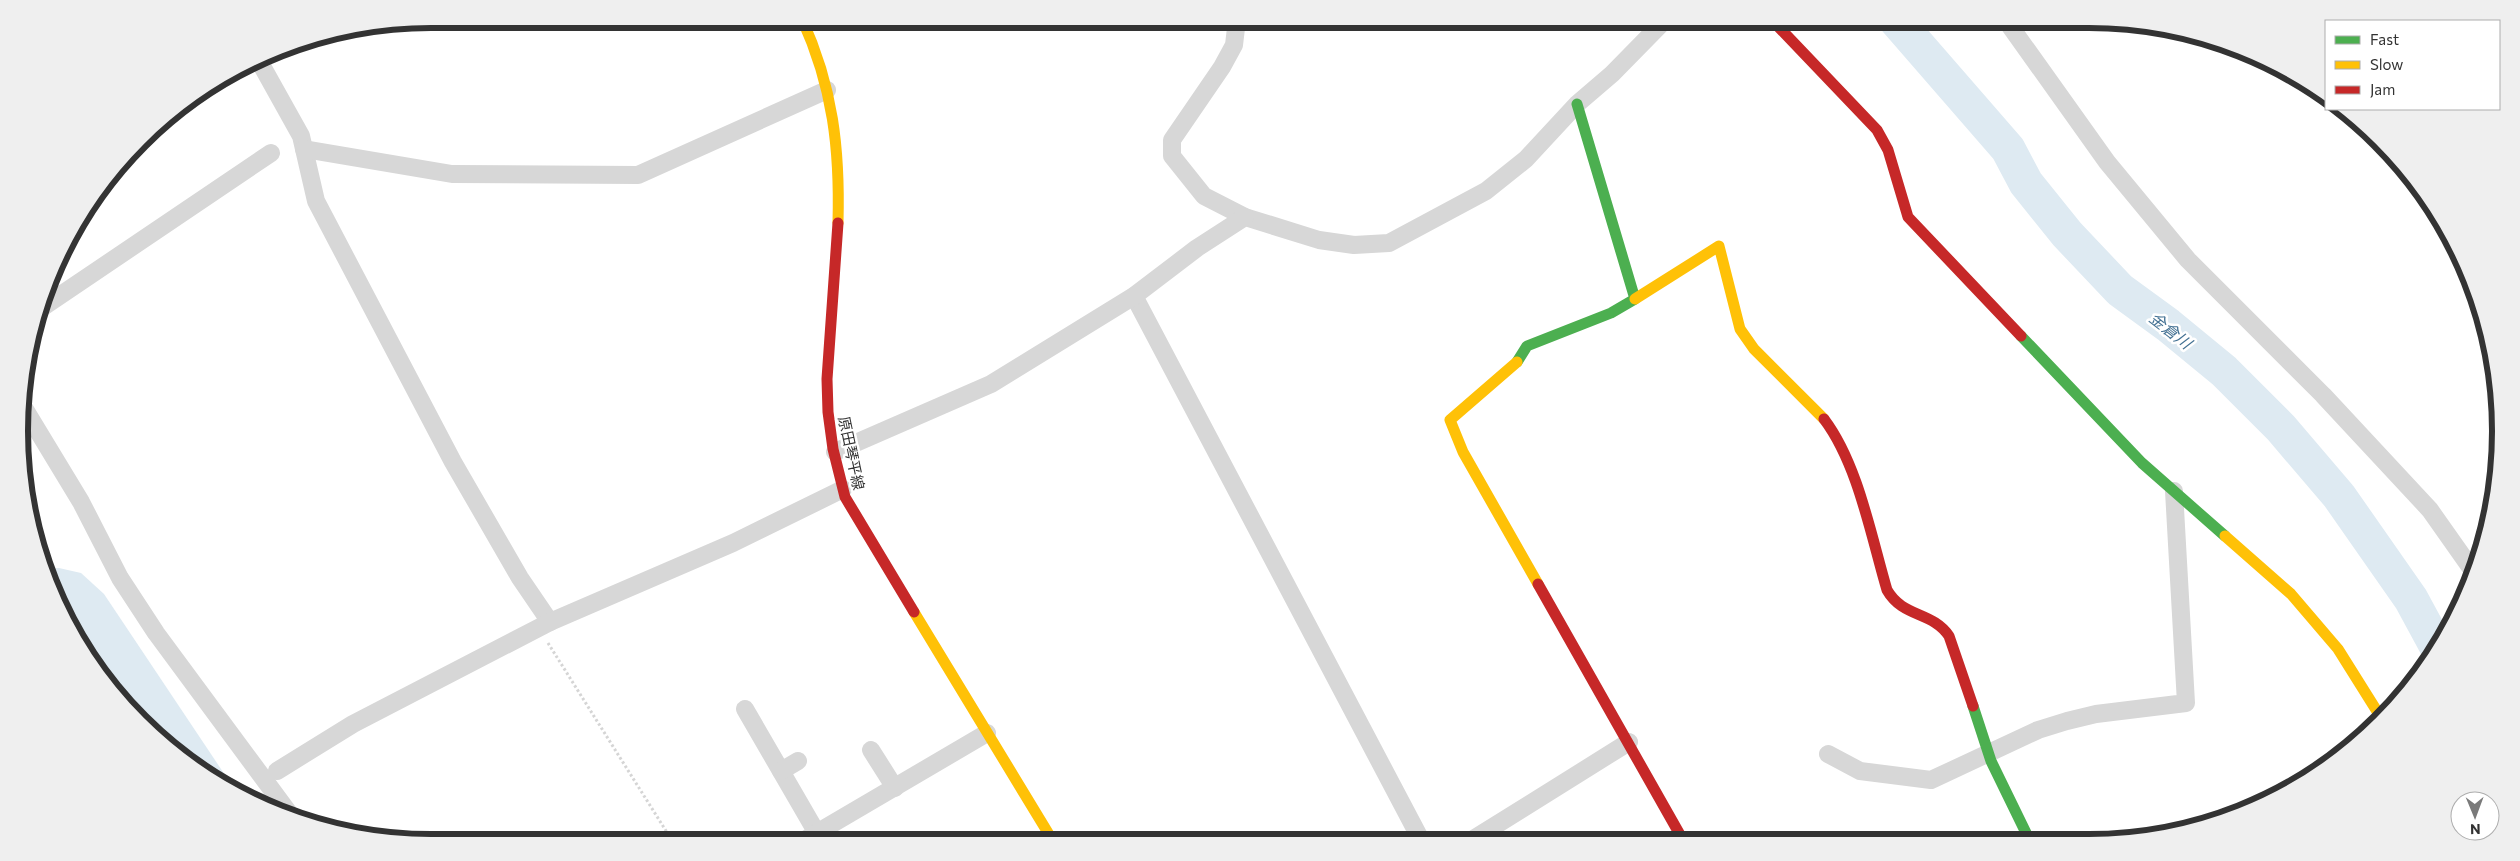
<svg xmlns="http://www.w3.org/2000/svg" width="2520" height="861" font-family="Commissioner,'Noto Sans JP',sans-serif">
<style>
.water{fill:#deeaf2}
.lines{fill:none;stroke-linecap:round;stroke-linejoin:round}
.river{stroke:#deeaf2;stroke-width:35}
.path{stroke:#d5d5d5;stroke-width:3;stroke-dasharray:2.5 2.5;stroke-linecap:butt}
.street{stroke:#d7d7d7;stroke-width:18}
.fast{stroke:#4caf50;stroke-width:11}
.slow{stroke:#ffc107;stroke-width:11}
.jam{stroke:#c62828;stroke-width:11}
.labels{text-anchor:middle;dominant-baseline:central;stroke-width:5;stroke-linejoin:round;paint-order:stroke}
.street-label{font-size:15px;fill:#333;stroke:#fff}
.water-label{font-size:16px;font-style:italic;fill:#437193;stroke:#fff}
.rim{fill:none;stroke:#333;stroke-width:6}
</style>
<rect width="100%" height="100%" fill="#fff"/>
<polygon class="water" points="59,568 81,573 104,594 233,787 202,773 140,722 88,659 47,569"/>
<g class="lines">
<polyline class="river" points="1895,19 2008,149 2026,183 2067,234 2120,290 2168,325 2224,371 2281,428 2339,496 2411,599 2437,647"/>
<polyline class="path" points="548,643 673,842"/>
<g class="street">
<polyline points="1229,19 1236,28 1234,45 1222,67 1172,140 1172,156 1204,196 1245,217 1319,240 1354,245 1389,243 1486,191 1526,159 1577,104 1612,74 1666,19"/>
<polyline points="2005,19 2107,162 2188,260 2323,395 2430,510 2473,571"/>
<polyline points="258,59 301,136 316,201 453,462 520,578 550,622"/>
<polyline points="304,149 452,174 638,175 827,90"/>
<polyline points="1134,296 1421,840"/>
<polyline points="43,307 271,153"/>
<polyline points="21,403 81,502 120,578 156,633 289,813"/>
<polyline points="835,452 991,384 1134,296 1197,248 1245,217"/>
<polyline points="745,709 818,835"/>
<polyline points="871,750 895,788"/>
<polyline points="1828,754 1860,771 1931,780 2038,730 2067,721 2096,714 2186,703 2174,491"/>
<polyline points="277,771 353,724 550,622 733,543 843,489"/>
<polyline points="781,771 798,761"/>
<polyline points="1472,840 1629,742"/>
<polyline points="803,841 987,733"/>
</g>
<g class="fast">
<polyline points="2021,336 2142,463 2225,536"/>
<polyline points="1517,362 1527,346 1611,313 1635,299 1577,104"/>
<polyline points="1973,706 1991,761 2029,839"/>
</g>
<g class="slow">
<path d="M 802,19 C 833,87 840,149 838,223"/>
<polyline points="1635,299 1719,246 1740,329 1754,349 1824,419"/>
<polyline points="1517,362 1450,420 1463,452 1538,584"/>
<polyline points="2225,536 2291,594 2338,649 2380,716"/>
<polyline points="914,612 1053,841"/>
</g>
<g class="jam">
<polyline points="1771,19 1877,130 1888,150 1908,217 2021,336"/>
<polyline points="838,223 827,379 828,412 833,449 845,497 914,612"/>
<path d="M 1824,419 C 1858,464 1871,536 1887,590 C 1903,618 1932,611 1949,636 L 1973,706"/>
<polyline points="1538,584 1683,840"/>
</g>
</g>
<g class="labels">
<g class="street-label">
<text transform="translate(852 453) rotate(78)">原田琴平線</text>
</g>
<g class="water-label">
<text transform="translate(2171 330) rotate(38)">金倉川</text>
</g>
</g>
<path d="M0 0H2520V861H0ZM431 28H2089A403 403 0 0 1 2492 431V431A403 403 0 0 1 2089 834H431A403 403 0 0 1 28 431V431A403 403 0 0 1 431 28Z" fill="#efefef" fill-rule="evenodd"/>
<path class="rim" d="M431 28H2089A403 403 0 0 1 2492 431V431A403 403 0 0 1 2089 834H431A403 403 0 0 1 28 431V431A403 403 0 0 1 431 28Z"/>
<rect x="2325" y="20" width="175" height="90" fill="#ffffff" stroke="#adadad"/>
<rect x="2335" y="36" width="25" height="8" fill="#4caf50" stroke="#adadad"/>
<text x="2370" y="45" font-size="15" fill="#333333">Fast</text>
<rect x="2335" y="61" width="25" height="8" fill="#ffc107" stroke="#adadad"/>
<text x="2370" y="70" font-size="15" fill="#333333">Slow</text>
<rect x="2335" y="86" width="25" height="8" fill="#c62828" stroke="#adadad"/>
<text x="2370" y="95" font-size="15" fill="#333333">Jam</text>
<g transform="translate(2475 816) rotate(179)"><circle r="24" fill="#ffffff" stroke="#adadad"/>
<path d="M0-4L9 19L0 12L-9 19Z" fill="#7a7a7a"/>
<text y="-8" font-size="14" font-weight="bold" text-anchor="middle" fill="#333333">N</text>
</g>
</svg>
